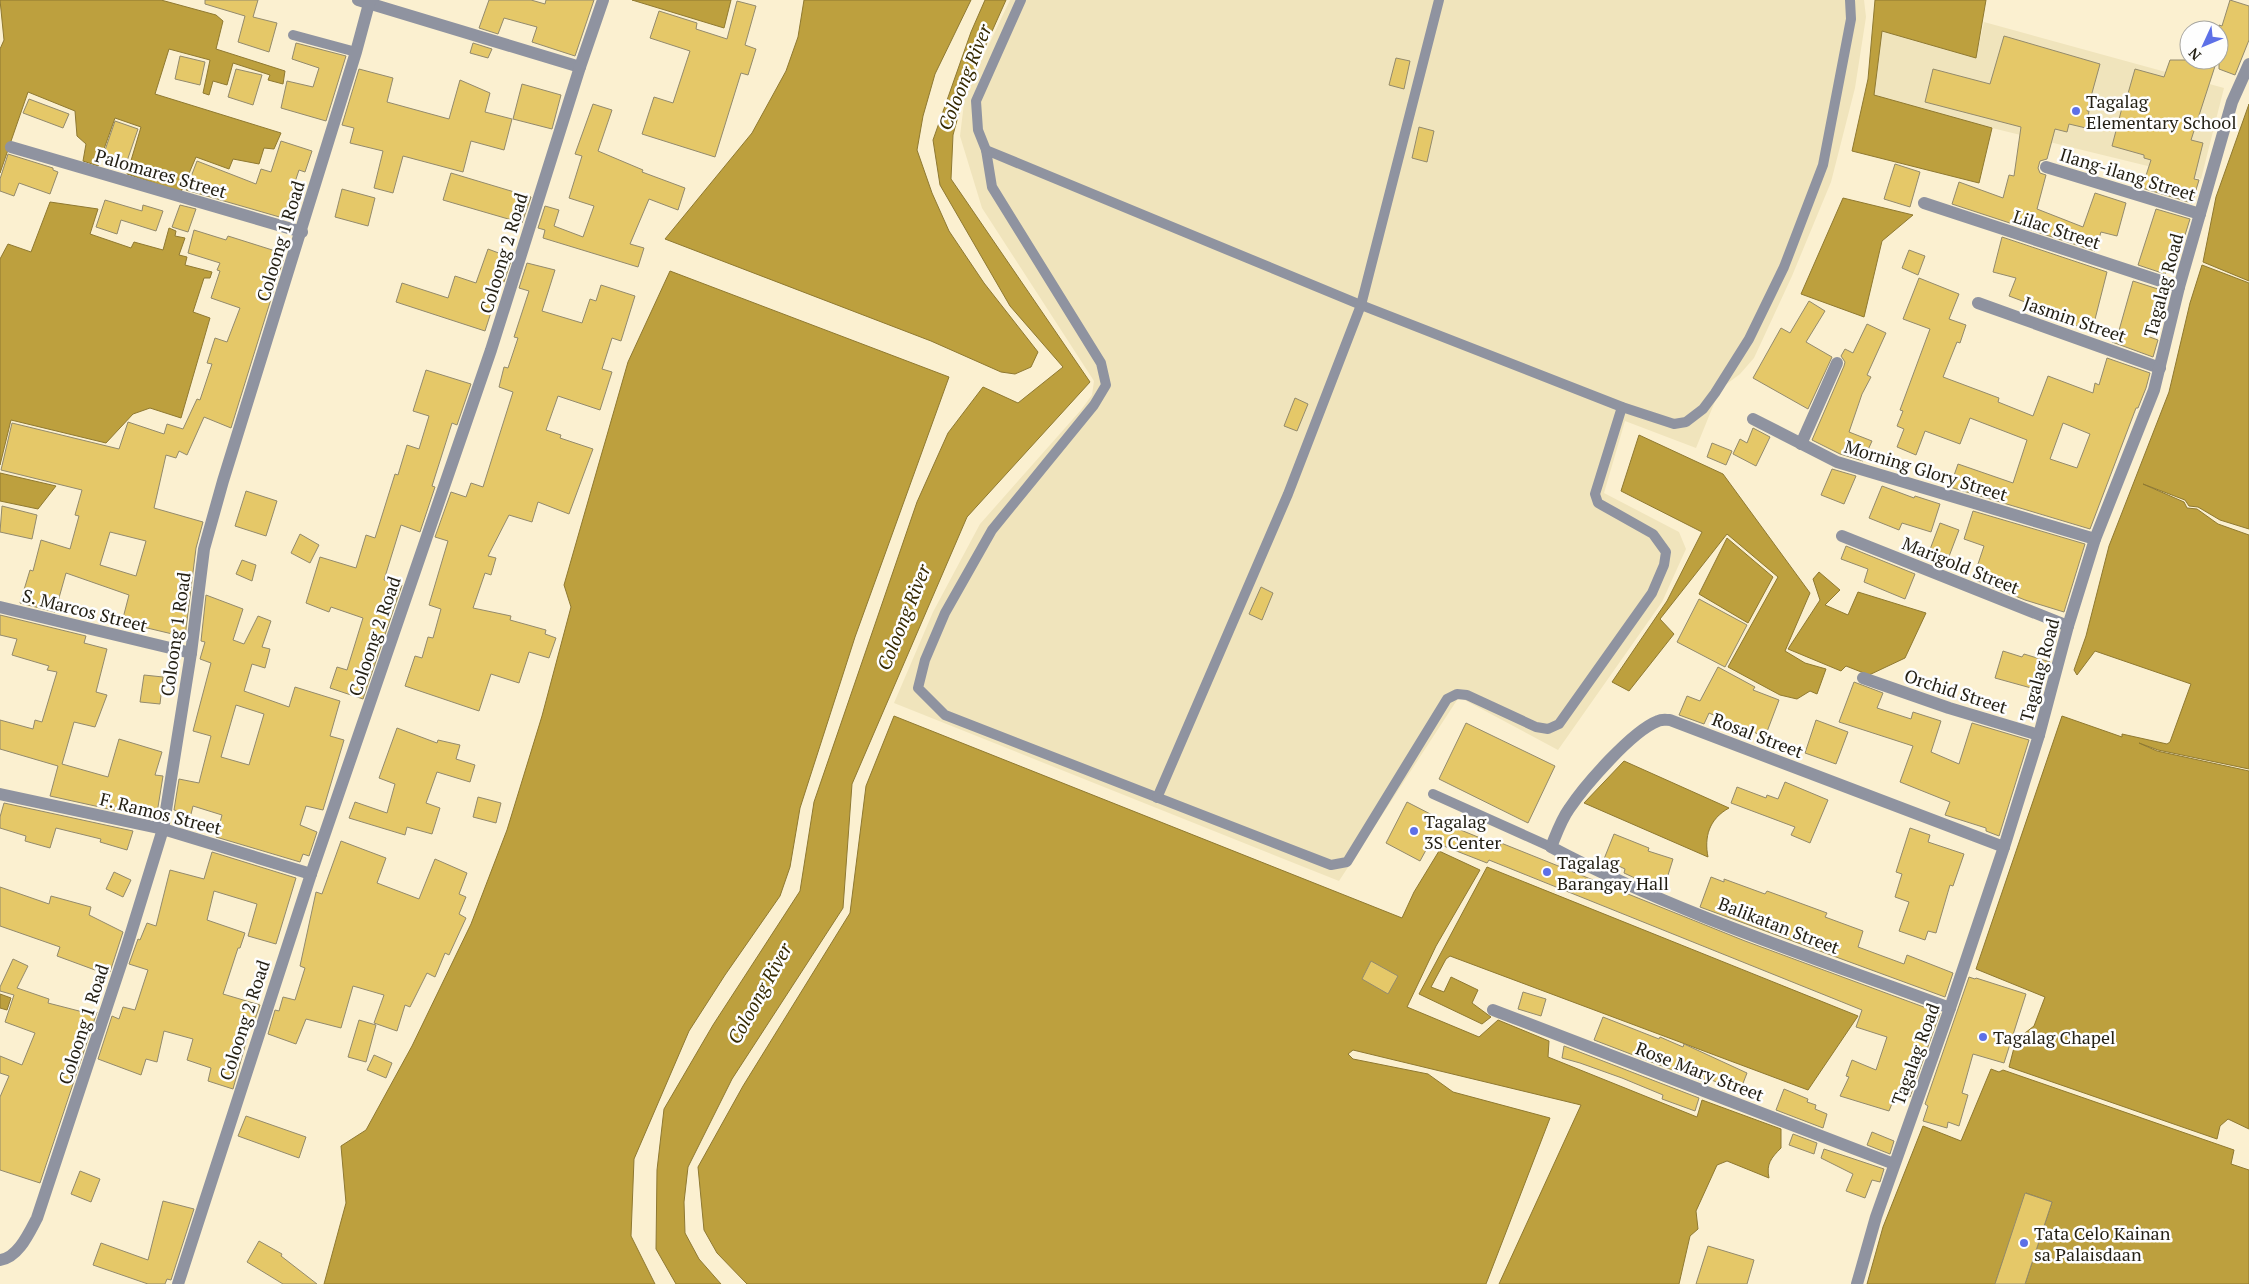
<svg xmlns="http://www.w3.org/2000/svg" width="2249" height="1284" font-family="'PT Serif',serif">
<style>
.built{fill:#f0e4bc}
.water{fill:#bda03e;stroke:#8f7931}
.building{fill:#e5c868;stroke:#938a6c;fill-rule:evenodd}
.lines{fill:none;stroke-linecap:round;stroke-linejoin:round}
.service{stroke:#8f93a0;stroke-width:10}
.minor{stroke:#8f93a0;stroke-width:12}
.poi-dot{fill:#5d70e7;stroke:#fefefe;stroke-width:2}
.labels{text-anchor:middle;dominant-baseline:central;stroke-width:5;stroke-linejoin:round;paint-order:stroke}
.poi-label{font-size:18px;fill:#231f13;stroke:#fefefe;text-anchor:start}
.street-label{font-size:18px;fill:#231f13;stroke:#fefefe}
.water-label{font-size:19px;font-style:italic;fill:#352900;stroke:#fefefe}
</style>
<rect width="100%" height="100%" fill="#fbf0d0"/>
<g class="built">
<polygon points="1010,0 1864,0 1866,17 1855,88 1831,182 1792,276 1754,358 1740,374 1720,389 1696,448 1625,421 1604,493 1679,532 1686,549 1662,602 1558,750 1459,697 1339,881 894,703 933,612 980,524 1081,410 1092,395 1094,381 982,208 960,136 965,95"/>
<polygon points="1984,22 2224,88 2201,179 1992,128 1874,95 1882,31 1976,58"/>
</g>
<g class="water">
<polygon points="0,0 161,0 216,15 223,21 216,49 285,71 283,84 268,80 270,75 233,63 227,85 213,81 209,95 203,93 210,60 169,49 155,94 281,133 274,149 264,148 259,164 233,159 229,169 196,157 181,192 127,174 141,127 115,118 98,166 83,161 86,144 77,136 75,111 28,92 0,173 0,49 4,40"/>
<polygon points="632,0 731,0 724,28"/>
<polygon points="804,0 971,0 935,74 923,116 917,150 932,193 949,231 984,283 1038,352 1031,367 1015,374 1001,372 931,341 665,239 752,133 786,71 798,37"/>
<polygon points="985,0 1006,0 964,94 953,135 951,179 1090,382 967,517 852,784 843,908 732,1079 688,1167 684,1202 685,1233 699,1259 721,1284 676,1284 656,1249 657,1170 664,1109 713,1025 800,891 814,802 917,502 948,433 983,387 1018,403 1063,367 1010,306 940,185 933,140 971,32"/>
<polygon points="1875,0 1986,0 1976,58 1882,31 1874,95 1992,128 1979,183 1852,151 1868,79"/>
<polygon points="2249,104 2249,281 2203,262 2216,197"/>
<polygon points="1843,198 1913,215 1882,241 1864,317 1801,294"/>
<polygon points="50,202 98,209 90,234 131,248 134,242 163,250 169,228 176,231 175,236 185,238 179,255 187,257 185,265 212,272 210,278 204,278 193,312 210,318 181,418 150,408 133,414 106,443 11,420 0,465 0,259 8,244 31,252"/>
<polygon points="2202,265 2249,283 2249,529 2220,520 2198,507 2189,506 2185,500 2143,484 2184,502 2187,508 2197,509 2218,524 2249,535 2249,769 2158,750 2139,743 2157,751 2249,771 2249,1129 2228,1119 2220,1126 2217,1139 2009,1067 2016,1040 2034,1026 2045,997 1976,969 2062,716 2122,737 2122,734 2167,744 2170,742 2191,684 2095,651 2077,675 2074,670 2086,636 2109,546 2169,392 2190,303"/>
<polygon points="670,271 949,377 855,637 800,808 790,867 780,896 725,975 689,1031 634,1159 631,1236 655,1284 324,1284 346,1203 341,1146 366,1130 412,1046 471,924 507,830 542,716 571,607 564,585 628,362"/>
<polygon points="1639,435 1723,474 1810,593 1785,651 1805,663 1826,669 1817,694 1810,691 1797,699 1780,695 1728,667 1778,577 1727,534 1660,619 1674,634 1629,691 1612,682 1667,601 1702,532 1621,491"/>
<polygon points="0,473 56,486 38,509 0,501"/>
<polygon points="1727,538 1773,577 1748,623 1699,594"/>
<polygon points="1819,572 1840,590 1825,605 1848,615 1858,592 1926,613 1905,658 1869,675 1846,666 1841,671 1788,649 1820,600 1813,579"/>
<path d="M 894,716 L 1402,918 L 1414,892 L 1439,851 L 1480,870 L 1436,946 L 1407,1007 L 1479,1037 L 1498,1020 L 1549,1041 L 1548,1057 L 1697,1117 L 1702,1100 L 1781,1129 L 1781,1148 C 1771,1158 1766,1164 1769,1178 L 1727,1161 L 1717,1165 L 1696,1211 L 1698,1229 L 1690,1236 L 1679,1284 L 1499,1284 L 1581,1105 L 1353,1050 L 1348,1054 L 1353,1059 L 1428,1074 L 1453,1092 L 1550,1118 L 1486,1284 L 747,1284 L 717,1253 L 704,1230 L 698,1167 L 743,1086 L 850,913 L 866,786 Z"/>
<path d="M 1624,761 L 1729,808 C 1709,819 1704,837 1708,857 L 1584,803 Z"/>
<polygon points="1487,867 1858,1016 1808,1090 1450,956 1446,959 1431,987 1444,992 1451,977 1478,990 1472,1003 1491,1017 1482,1024 1419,994"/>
<polygon points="0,994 11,998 7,1010 0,1008"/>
<polygon points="1991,1069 1999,1072 2003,1070 2234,1150 2231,1164 2249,1170 2249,1284 2025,1284 2052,1202 2026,1193 1995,1284 1867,1284 1883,1227 1923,1126 1961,1141"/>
</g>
<g class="building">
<polygon points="205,0 258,0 253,17 277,23 269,52 238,42 245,16 205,4"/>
<polygon points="489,0 531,0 545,4 546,0 594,0 575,56 532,42 537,27 504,18 498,34 479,28"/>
<polygon points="2230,0 2249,6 2249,40 2235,75 2219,69 2219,25 2222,26"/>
<polygon points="737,1 756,6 745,45 756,49 748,75 741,73 715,157 642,134 654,97 673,103 690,51 650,38 659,11 697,23 696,29 727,39"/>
<polygon points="2004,36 2100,64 2087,111 2089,111 2086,128 2069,124 2067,132 2055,129 2047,159 2040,161 2038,168 2040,173 2046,175 2037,209 2083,227 2095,193 2126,203 2117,236 2101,232 2095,251 1952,204 1959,182 2003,198 2009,175 2014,176 2021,127 1925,102 1933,69 1990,84"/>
<polygon points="296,43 346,56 326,121 281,108 287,81 313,87 319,68 292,59"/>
<polygon points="473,43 492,49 488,58 470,53"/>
<polygon points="180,56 205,62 200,85 175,79"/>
<polygon points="1396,58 1410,61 1404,89 1389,85"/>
<polygon points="2170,60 2217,60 2191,140 2203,143 2194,179 2199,180 2192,203 2142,188 2151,160 2144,158 2144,155 2112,146 2123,104 2125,104 2135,69 2164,77"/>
<polygon points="236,69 262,75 253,105 228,97"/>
<polygon points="359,69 393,78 387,102 449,119 460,80 490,93 485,112 512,119 504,150 471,141 463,172 403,156 393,193 374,188 383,151 350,143 354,128 342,125"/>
<polygon points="522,84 561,95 552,129 513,119"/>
<polygon points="29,99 69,114 63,128 23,113"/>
<polygon points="593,104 612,110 598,151 643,170 642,172 685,188 678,210 649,199 630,244 644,248 638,267 543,238 545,230 538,228 545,206 559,210 554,226 583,237 594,206 569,198 582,156 575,154"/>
<polygon points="115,121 138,129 126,164 103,156"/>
<polygon points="1419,127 1434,131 1427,162 1412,158"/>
<polygon points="281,141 312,151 305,172 299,170 283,218 186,190 197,161 256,184 261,169 271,172"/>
<polygon points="8,154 53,168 53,170 58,172 50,194 19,183 14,196 0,191 0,179"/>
<polygon points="1895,164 1920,172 1910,207 1884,199"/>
<polygon points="451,173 531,197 522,223 443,200"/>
<polygon points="342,189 375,198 368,226 335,217"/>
<polygon points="105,200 142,211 143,205 163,211 156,231 121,220 117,234 96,227"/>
<polygon points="180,205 196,209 188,232 172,227"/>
<polygon points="2156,209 2190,219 2185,235 2177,233 2165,274 2138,265"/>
<path d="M 194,230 L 226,240 L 228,236 L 285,254 L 231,428 L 204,417 L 187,455 L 179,451 L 176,458 L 166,455 L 154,508 L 203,522 L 196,548 L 185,637 L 122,622 L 129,595 L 66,573 L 55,612 L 20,603 L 30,570 L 33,571 L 41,540 L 70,549 L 79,516 L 75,515 L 82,490 L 1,470 L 12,423 L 119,449 L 128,422 L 164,434 L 167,424 L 183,429 L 197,399 L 200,400 L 212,364 L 207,363 L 215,338 L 227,342 L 240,308 L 211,298 L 220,271 L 217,270 L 220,263 L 188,253 ZM 110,532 L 146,541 L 136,576 L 100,565 Z"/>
<polygon points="2002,237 2107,272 2092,331 2023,307 2025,302 2009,296 2016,278 1993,272"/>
<polygon points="488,249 512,258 504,282 501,281 485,331 396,302 402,283 448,298 455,276 476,283"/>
<polygon points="1909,250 1925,256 1918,275 1902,268"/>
<polygon points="527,263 555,270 542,311 582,323 590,299 596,301 601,285 635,296 621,341 612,338 602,369 612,372 600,410 558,396 546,430 561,435 560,438 593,449 569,514 538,502 532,522 509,515 488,556 496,558 491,575 485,573 473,608 511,616 510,620 546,630 545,634 556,638 549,658 529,652 519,683 491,674 479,711 405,686 415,656 422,658 428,637 433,638 441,609 429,605 448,541 435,537 451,492 466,497 471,483 483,487 513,392 499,387 504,367 508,368 518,338 514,337 529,291 519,288"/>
<path d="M 1919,278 L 1959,294 L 1949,319 L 1966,325 L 1960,343 L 1957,342 L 1943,377 L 1999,398 L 1998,402 L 2033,416 L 2048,376 L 2093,393 L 2095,383 L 2099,385 L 2107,358 L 2150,373 L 2146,388 L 2138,408 L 2136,408 L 2090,529 L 1950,487 L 1958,464 L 2013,483 L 2027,440 L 1970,418 L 1960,444 L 1925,431 L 1916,455 L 1897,447 L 1904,429 L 1897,426 L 1903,411 L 1900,410 L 1930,329 L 1903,319 ZM 2063,423 L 2090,434 L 2077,468 L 2050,459 Z"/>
<polygon points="2133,281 2161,290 2160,293 2168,296 2164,312 2157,310 2147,336 2158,340 2153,357 2112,342 2112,340 2116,341"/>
<polygon points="1809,301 1825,311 1806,342 1832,357 1808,409 1753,378 1781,328 1790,333"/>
<polygon points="1867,324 1886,333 1867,375 1871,377 1862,394 1849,432 1872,441 1863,461 1840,454 1812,440 1844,366 1845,362 1841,356 1845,349 1853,353"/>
<polygon points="426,370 471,384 457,425 452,423 432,486 435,487 420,532 401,525 384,580 402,585 363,699 330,688 337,667 347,670 363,618 331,607 329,612 306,603 320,557 356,568 366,535 375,538 395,474 398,475 407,445 419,449 429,416 413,411"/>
<polygon points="1295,398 1308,404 1297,431 1284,426"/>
<polygon points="1753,428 1770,437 1756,466 1733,454 1740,439 1747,443"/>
<polygon points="1712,443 1732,451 1726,465 1707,457"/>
<polygon points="1832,469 1856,476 1844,504 1821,495"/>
<polygon points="1882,486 1914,498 1915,496 1940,504 1931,532 1902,523 1899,530 1869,518"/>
<polygon points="246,491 277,501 266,536 235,526"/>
<polygon points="2,506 37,515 32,539 0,532"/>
<polygon points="1973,511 2085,544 2064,612 2025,600 1973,579 1984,546 1964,539"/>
<polygon points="1940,523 1959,530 1945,567 1926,560"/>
<polygon points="300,534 319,545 310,563 291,553"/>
<polygon points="1846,546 1915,574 1905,599 1864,582 1868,569 1841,559"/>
<polygon points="242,560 256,565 252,581 236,574"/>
<polygon points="1261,587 1273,593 1262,620 1249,614"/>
<path d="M 206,595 L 243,609 L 233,640 L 244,644 L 258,616 L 271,621 L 262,647 L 270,649 L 265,668 L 252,664 L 244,691 L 289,707 L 295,687 L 340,701 L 330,736 L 344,740 L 323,810 L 306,806 L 300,825 L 317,832 L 309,856 L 303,854 L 300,862 L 216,837 L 222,815 L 193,806 L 191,814 L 174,810 L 179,779 L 199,783 L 211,736 L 193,731 L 211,663 L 200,659 L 205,642 L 201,641 ZM 236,705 L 264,714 L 249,765 L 221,757 Z"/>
<polygon points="1699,599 1747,625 1725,667 1677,642"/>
<polygon points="0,615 86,636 84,643 107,649 96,692 107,695 95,727 74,722 62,764 108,777 119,739 162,752 155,775 163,776 158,807 154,819 50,796 58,766 0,749 0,720 33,729 35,720 42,722 57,672 47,670 49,666 12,655 17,639 0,635"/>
<polygon points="2003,651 2022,657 2024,654 2050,662 2042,691 1995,678"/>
<polygon points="1718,667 1755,687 1753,690 1779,700 1765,737 1709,713 1704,724 1679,715 1687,696 1700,701"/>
<polygon points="144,675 163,677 160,704 140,702"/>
<polygon points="1854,682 1883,693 1877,708 1911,719 1913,712 1941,721 1931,752 1959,764 1972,723 2029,740 1999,836 1986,831 1986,828 1945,815 1950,802 1900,782 1913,746 1839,722"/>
<polygon points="1816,720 1848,732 1836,764 1805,753"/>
<polygon points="1466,723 1555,766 1528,823 1439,779"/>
<polygon points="397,728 437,743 438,740 460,745 456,759 475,765 470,782 437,772 426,803 440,808 432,834 407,827 405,835 349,818 355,802 387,813 395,784 379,778"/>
<polygon points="1785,782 1828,800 1810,843 1791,835 1795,827 1731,803 1737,787 1766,798 1767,795 1778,799"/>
<polygon points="478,797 501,803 496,823 473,817"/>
<polygon points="1407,802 1442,820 1441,822 1500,846 1501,843 1745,941 1940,1013 1910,1097 1897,1091 1889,1111 1840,1096 1849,1077 1846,1076 1852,1060 1876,1070 1887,1037 1856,1027 1862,1010 1489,860 1487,863 1431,841 1420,861 1386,843"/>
<polygon points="4,803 133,831 127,850 100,842 101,839 56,828 50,848 25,841 26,836 0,828 0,817"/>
<polygon points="1910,828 1930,835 1928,842 1964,854 1953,886 1950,885 1936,933 1928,931 1925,940 1899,931 1909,902 1895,897 1902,874 1896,872"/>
<polygon points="1614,834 1649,848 1648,851 1673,859 1663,891 1624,873 1625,869 1604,859"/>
<polygon points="341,841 386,858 377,883 419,899 435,859 467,873 459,894 466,897 459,914 466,918 449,955 445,953 435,977 427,973 410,1007 405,1005 397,1031 374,1023 384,995 353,986 341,1028 306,1019 296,1044 268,1034 275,1010 279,1011 283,997 295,1000 305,968 300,966 316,892 322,894"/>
<polygon points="212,852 296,878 276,944 248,936 257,904 214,891 207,920 245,933 240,948 238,948 223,994 260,1005 252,1028 250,1028 233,1089 208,1081 211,1068 187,1060 193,1039 164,1031 157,1062 146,1059 141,1075 98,1059 112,1016 119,1019 123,1007 135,1010 148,970 129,964 138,939 140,940 147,923 156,926 170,870 204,879"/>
<polygon points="114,872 131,880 123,897 106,889"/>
<polygon points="1711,877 1724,882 1724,879 1765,894 1767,891 1827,913 1825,917 1863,931 1858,947 1904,964 1907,955 1953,973 1945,997 1700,907"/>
<polygon points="0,887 49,904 51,896 91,907 89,915 123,932 110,972 96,967 95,970 57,956 60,947 0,926"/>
<polygon points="13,959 28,966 17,988 49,999 48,1003 83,1012 84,1008 97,1012 40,1183 0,1170 0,1097 9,1076 0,1073 0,1056 22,1065 35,1033 5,1022 14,995 0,991 0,987"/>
<polygon points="1371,961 1398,976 1388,994 1362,979"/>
<polygon points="1969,977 1975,979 1976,978 2026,994 2004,1063 1973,1054 1962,1093 1968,1095 1959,1126 1948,1122 1947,1128 1923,1121 1928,1106 1925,1104"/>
<polygon points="1523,992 1546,999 1541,1016 1518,1009"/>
<polygon points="1603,1017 1659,1039 1660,1037 1683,1047 1684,1044 1747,1073 1740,1091 1706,1078 1704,1082 1594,1040"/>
<polygon points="359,1020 376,1025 366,1062 348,1057"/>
<polygon points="1564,1046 1699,1098 1695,1111 1662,1099 1663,1095 1622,1078 1580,1063 1562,1058"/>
<polygon points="374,1055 392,1063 386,1078 367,1070"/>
<polygon points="1784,1089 1808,1099 1807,1102 1816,1105 1815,1109 1827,1114 1823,1128 1776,1110"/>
<polygon points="246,1116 306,1137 299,1158 238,1136"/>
<polygon points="1872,1132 1894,1141 1890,1154 1867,1145"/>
<polygon points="1793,1134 1817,1143 1814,1154 1789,1145"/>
<polygon points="1824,1149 1884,1169 1880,1182 1872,1180 1865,1198 1846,1191 1853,1174 1821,1158"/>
<polygon points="80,1171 100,1179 91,1202 71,1194"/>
<polygon points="2025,1193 2052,1202 2025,1284 1995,1284"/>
<polygon points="163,1201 194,1209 171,1280 167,1279 165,1284 148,1284 93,1265 101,1243 148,1260"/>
<polygon points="259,1241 282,1254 281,1256 317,1284 283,1284 247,1262"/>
<polygon points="1708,1246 1754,1260 1747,1284 1696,1284"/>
</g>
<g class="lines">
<g class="service">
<polyline points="1021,0 976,101 978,130 986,150 992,187 1101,363 1106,385 1094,405 992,530 945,613 925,660 918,688 945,715 1331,865 1347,862 1447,699 1457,694 1467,695 1536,727 1548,729 1559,724 1652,593 1664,565 1666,552 1653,534 1598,503 1595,494 1622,407"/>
<polyline points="293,35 356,52"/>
<polyline points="986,150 1361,305 1622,407 1674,424 1686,422 1703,409 1715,393 1749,339 1784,267 1823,165 1851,19 1850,0"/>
<polyline points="1433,794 1551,847"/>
<polyline points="1157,798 1288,494 1361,305 1439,0"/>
</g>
<g class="minor">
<polyline points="358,0 580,67"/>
<polyline points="11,147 302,232"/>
<polyline points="2046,167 2200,214"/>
<polyline points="1924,203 2179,287"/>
<polyline points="1978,303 2160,368"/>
<polyline points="1753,419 1837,462 2095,539"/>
<polyline points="1801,444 1837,363"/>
<polyline points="1842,536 2068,626"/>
<polyline points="0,607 191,653"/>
<polyline points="1863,678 1949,708 2039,735"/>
<polyline points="0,794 163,829 311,874"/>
<path d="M 1950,1008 C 1816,958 1677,914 1551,847 C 1556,835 1561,820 1569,809 C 1585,785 1632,731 1658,721 C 1662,719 1666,720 1670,720 L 2004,847"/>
<polyline points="1493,1010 1894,1164"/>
<path d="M 0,1260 C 18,1258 29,1233 37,1218 L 127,946 L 163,829 L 191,653 L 204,549 L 223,481 L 356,52 L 370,0"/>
<polyline points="178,1284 311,874 491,350 580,67 603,0"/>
<polyline points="1857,1284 1876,1217 1950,1008 2004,847 2039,735 2068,626 2095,539 2154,390 2179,287 2232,102 2249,64"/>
</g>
</g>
<g class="poi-dot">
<circle cx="2076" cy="111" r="5"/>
<circle cx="1414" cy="831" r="5"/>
<circle cx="1547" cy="872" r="5"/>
<circle cx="1983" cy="1037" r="5"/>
<circle cx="2024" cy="1243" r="5"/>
</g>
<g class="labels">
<g class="poi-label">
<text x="2086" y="101">Tagalag<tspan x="2086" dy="21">Elementary School</tspan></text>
<text x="1424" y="821">Tagalag<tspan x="1424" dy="21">3S Center</tspan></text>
<text x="1557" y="862">Tagalag<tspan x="1557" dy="21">Barangay Hall</tspan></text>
<text x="1993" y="1037">Tagalag Chapel</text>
<text x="2034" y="1233">Tata Celo Kainan<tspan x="2034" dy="21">sa Palaisdaan</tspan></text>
</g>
<g class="street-label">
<text transform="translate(161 173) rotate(16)">Palomares Street</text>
<text transform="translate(2128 174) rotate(17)">Ilang-ilang Street</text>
<text transform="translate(2057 229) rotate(18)">Lilac Street</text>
<text transform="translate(280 241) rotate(-73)">Coloong 1 Road</text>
<text transform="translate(503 253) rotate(-73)">Coloong 2 Road</text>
<text transform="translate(2163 285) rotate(-75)">Tagalag Road</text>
<text transform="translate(2075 319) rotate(19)">Jasmin Street</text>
<text transform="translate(1926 470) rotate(17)">Morning Glory Street</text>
<text transform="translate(1961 565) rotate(22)">Marigold Street</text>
<text transform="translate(85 610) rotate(14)">S. Marcos Street</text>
<text transform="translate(175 634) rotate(-82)">Coloong 1 Road</text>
<text transform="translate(374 636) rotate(-71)">Coloong 2 Road</text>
<text transform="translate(2039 670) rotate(-75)">Tagalag Road</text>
<text transform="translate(1956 691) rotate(18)">Orchid Street</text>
<text transform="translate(1758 735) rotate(21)">Rosal Street</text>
<text transform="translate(161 813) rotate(14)">F. Ramos Street</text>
<text transform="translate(1779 925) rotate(21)">Balikatan Street</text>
<text transform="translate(244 1020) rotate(-72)">Coloong 2 Road</text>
<text transform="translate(83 1024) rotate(-72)">Coloong 1 Road</text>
<text transform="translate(1915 1054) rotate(-70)">Tagalag Road</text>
<text transform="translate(1700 1071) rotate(21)">Rose Mary Street</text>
</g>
<g class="water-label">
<text transform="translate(964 77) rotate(-68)">Coloong River</text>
<text transform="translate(903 617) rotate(-68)">Coloong River</text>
<text transform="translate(759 993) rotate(-61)">Coloong River</text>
</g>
</g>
<g transform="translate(2204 45) rotate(226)"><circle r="24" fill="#fefefe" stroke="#a6a5a0"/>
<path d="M0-4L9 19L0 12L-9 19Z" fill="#5d70e7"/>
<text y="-8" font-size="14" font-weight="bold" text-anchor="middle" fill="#231f13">N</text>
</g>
</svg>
